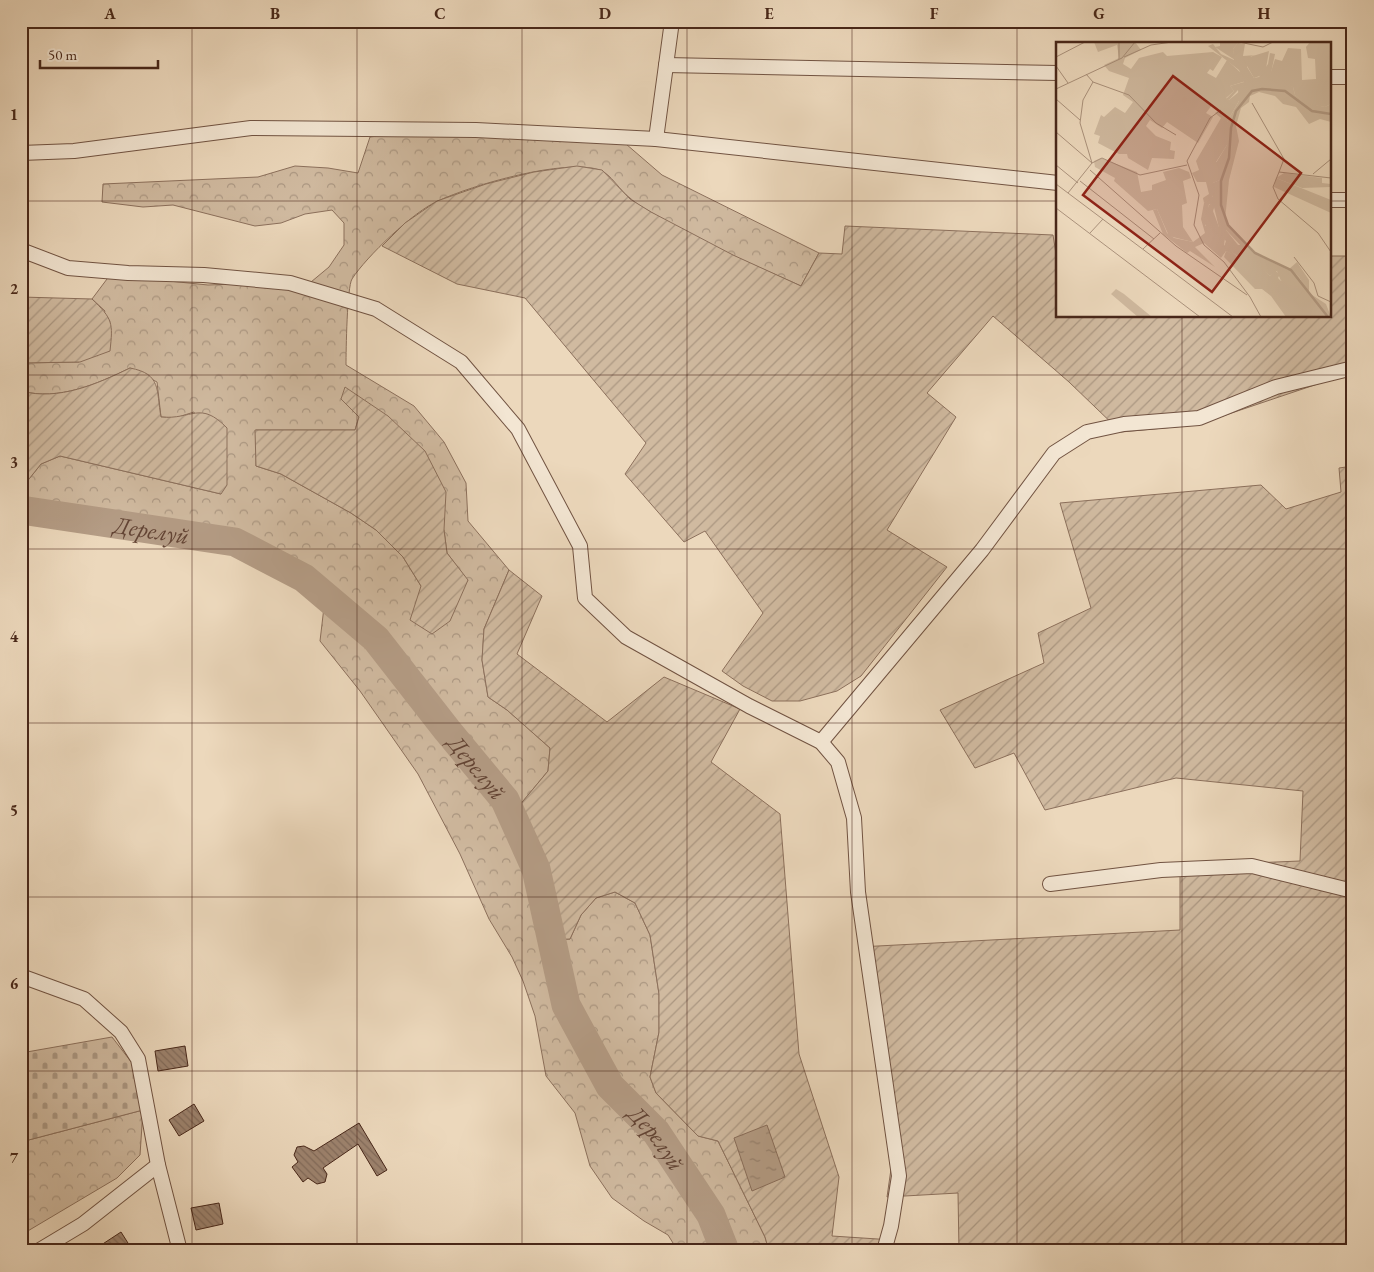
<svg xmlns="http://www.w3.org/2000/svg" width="1374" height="1272" font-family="'EB Garamond',serif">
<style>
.forest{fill:url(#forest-crowns);stroke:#8c705c;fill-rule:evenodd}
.cemetery{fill:url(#cemetery-stones);stroke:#8c705c}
.garden{fill:url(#garden-furrows);stroke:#8c705c}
.water{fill:url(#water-ripples);stroke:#896d5a}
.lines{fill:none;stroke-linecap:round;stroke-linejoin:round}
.river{stroke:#b49c85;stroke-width:29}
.building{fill:url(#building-back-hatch);stroke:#482719}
.street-casing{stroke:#715342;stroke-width:16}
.street{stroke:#f3e6d3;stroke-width:14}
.grid{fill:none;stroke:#482719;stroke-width:1;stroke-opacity:0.55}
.labels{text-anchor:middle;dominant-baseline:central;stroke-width:5;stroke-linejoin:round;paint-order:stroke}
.water-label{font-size:24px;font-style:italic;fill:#634434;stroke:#f3e6d3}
.inset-river{fill:none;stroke:#b49c85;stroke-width:2.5}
.inset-road{fill:none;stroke:#aa917b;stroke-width:1}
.view{fill:#8f2418;fill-opacity:0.15;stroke:#8f2418;stroke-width:2.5}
.inset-edge{fill:none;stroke:#482719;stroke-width:2.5}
.neatline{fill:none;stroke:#482719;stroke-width:2}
.grid-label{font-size:16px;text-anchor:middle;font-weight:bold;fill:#482719}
</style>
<defs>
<pattern id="forest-crowns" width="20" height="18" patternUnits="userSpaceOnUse" patternTransform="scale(1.25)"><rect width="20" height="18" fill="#d0baa0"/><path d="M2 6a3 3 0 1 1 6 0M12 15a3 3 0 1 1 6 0" fill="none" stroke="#ab9782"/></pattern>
<pattern id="cemetery-stones" width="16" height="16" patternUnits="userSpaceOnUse" patternTransform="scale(1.25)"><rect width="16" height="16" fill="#d0baa0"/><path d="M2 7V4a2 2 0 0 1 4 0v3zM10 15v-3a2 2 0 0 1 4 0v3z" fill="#ab9782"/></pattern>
<pattern id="garden-furrows" width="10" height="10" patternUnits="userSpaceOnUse" patternTransform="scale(1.25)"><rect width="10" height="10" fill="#d0baa0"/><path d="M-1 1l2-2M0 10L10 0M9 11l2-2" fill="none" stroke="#ab9782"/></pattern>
<pattern id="water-ripples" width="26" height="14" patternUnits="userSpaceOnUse" patternTransform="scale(1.25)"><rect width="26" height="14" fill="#b49c85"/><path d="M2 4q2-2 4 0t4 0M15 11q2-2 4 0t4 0" fill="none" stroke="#947f6c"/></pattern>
<pattern id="building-back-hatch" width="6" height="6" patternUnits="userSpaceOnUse" patternTransform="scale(1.25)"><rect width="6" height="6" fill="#9d836e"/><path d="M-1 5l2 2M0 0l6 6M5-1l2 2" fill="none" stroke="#826b5a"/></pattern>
</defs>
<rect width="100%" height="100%" fill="#ecd8bc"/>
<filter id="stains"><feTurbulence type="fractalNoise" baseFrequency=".004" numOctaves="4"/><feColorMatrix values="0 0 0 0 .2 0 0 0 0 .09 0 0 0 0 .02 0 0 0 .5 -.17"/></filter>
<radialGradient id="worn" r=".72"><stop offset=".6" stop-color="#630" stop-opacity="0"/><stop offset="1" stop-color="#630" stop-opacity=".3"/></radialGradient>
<g class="forest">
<path d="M 401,133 L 626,144 L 662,175 L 819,253 L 801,286 C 750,263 696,241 649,211 C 642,207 635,203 630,198 C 620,191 611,174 600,170 C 565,158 472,185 438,201 C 414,211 366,257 352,279 C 347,287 346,351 346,365 L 414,406 L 444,442 L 466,483 L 468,521 L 509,570 L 484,629 L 482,660 L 488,697 L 507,710 L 550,748 L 548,771 L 509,818 L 515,843 L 548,940 L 570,939 L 581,915 L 596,898 L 615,892 L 635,903 L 650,935 L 659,994 L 659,1032 L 650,1077 L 656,1093 L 698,1136 L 718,1141 L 765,1237 L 769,1251 L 678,1251 L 668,1235 L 644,1221 L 612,1198 L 590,1166 L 575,1113 L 546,1076 L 535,1016 L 523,981 L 512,957 L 489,919 L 460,854 L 418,774 L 360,691 L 320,641 L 324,607 L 319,587 L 283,560 L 246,538 L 124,516 L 21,501 L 21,483 L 25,484 L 41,464 L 60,456 L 221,494 L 194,412 L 175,418 L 161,417 L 157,382 L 130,368 C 97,384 59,401 21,391 L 21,363 L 79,362 L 105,311 L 92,299 L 110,275 L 208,285 L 261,283 L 299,292 L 329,267 L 344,245 L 344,223 L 332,210 L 305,214 L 281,223 L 255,226 L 173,205 L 143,207 L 102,202 L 103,184 L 258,177 L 295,166 L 328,168 L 358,173 L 370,137 ZM 359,417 L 444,530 L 447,553 L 468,581 L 421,586 L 403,557 L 376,530 L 351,513 L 281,474 L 256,466 L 256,430 L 355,430 Z"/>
<polygon points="143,1110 140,1155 117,1178 21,1235 21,1142"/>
</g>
<polygon class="cemetery" points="112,1037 132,1063 143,1110 21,1142 21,1053"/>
<g class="garden">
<polygon points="577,166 602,170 630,199 651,212 733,255 801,286 819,253 842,254 845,226 1053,235 1056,254 1058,254 1058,316 1330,316 1330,256 1353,256 1353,372 1196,425 1121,432 1069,382 993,316 927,393 956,417 887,530 947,567 861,676 837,691 800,701 772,701 743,686 722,671 763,613 705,531 684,542 625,474 646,443 525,298 457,284 382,246 405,223 437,201 486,184 534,172"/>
<path d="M 21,297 L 92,299 C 113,319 113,323 110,351 L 80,362 L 21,363 Z"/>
<path d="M 130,368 C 162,374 156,390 161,417 C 192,420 200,400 227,428 L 227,485 L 221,494 L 60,456 L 41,464 L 25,484 L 21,483 L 21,391 C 59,401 97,384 130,368 Z"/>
<polygon points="345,387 388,416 425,451 446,492 444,530 447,553 468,580 450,621 432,634 410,620 421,586 403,557 376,530 351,513 281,474 256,466 255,430 355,430 359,417 341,399"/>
<polygon points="1353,466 1353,1251 959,1251 958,1193 887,1197 891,1169 859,947 1180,930 1180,866 1300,861 1303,791 1176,778 1045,810 1014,753 975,768 940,710 1044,663 1038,633 1091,608 1060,503 1261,485 1286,509 1341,492 1339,468"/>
<polygon points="509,570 542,596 517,654 607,722 664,677 740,709 711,762 780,814 799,1054 839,1177 832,1236 893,1240 890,1251 769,1251 765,1237 718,1141 698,1136 656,1093 650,1077 659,1032 659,994 650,935 635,903 615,892 596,898 581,915 570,939 548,940 515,843 509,818 548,771 550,748 507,710 488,697 482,660 484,629"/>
</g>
<polygon class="water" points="767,1125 785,1177 752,1191 734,1138"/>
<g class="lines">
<path class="river" id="s1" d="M 21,510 L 235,542 L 304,578 L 376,639 L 447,730 L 505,800 L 536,869 L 566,1005 L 610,1086 L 656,1132 L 711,1215 L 725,1251"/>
</g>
<g class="building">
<polygon points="185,1046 188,1066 158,1071 155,1051"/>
<polygon points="194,1104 204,1121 179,1136 169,1120"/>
<polygon points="359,1123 387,1170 377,1176 358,1144 323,1168 327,1174 325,1182 317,1184 308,1178 303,1182 292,1167 298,1162 294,1155 297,1147 304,1146 314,1151"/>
<polygon points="219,1203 223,1224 196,1230 191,1208"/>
<polygon points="121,1232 133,1251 92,1251"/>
</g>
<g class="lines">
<defs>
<g id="street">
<polyline points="666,65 1058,73"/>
<polyline points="1330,77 1353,77"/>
<polyline points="656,139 672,21"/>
<polyline points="21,153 74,151 251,128 476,130 656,139 1058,183"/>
<polyline points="1330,200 1353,200"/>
<polyline points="21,250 68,268 128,273 204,275 290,283 376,309 461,362 518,429 580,546 585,598 626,637 749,706 821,742 838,762 854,818 858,892 899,1176 891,1226 884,1251"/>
<polyline points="821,742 982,550 1054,453 1087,432 1124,424 1199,418 1276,387 1353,368"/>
<polyline points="1050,884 1161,870 1252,866 1353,891"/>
<polyline points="21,976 84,999 121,1032 138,1059 158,1165 83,1224 38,1251"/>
<polyline points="158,1165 180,1251"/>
</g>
</defs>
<use href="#street" class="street-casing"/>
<use href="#street" class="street"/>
</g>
<path class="grid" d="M 192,21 L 192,1251M 357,21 L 357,1251M 522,21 L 522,1251M 687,21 L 687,1251M 852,21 L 852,1251M 1017,21 L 1017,1251M 1182,21 L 1182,44M 21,201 L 1058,201M 1330,201 L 1353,201M 1182,316 L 1182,1251M 21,375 L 1353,375M 21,549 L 1353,549M 21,723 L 1353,723M 21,897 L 1353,897M 21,1071 L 1353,1071"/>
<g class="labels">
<g class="water-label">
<text stroke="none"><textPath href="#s1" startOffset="132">Дерелуй</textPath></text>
<text stroke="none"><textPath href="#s1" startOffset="552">Дерелуй</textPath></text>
<text stroke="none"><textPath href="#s1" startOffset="972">Дерелуй</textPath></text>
</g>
</g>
<g transform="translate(1056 42)">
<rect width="275" height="275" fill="#ecd8bc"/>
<path d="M 182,1 L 189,2 L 187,14 L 200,13 L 195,14 L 191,25 L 198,36 L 203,35 L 212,22 L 214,11 L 219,12 L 214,36 L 237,45 L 239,53 L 250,61 L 269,65 L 275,62 L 275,80 L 264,77 L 253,82 L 240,65 L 227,62 L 219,54 L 203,50 L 194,54 L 193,60 L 185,66 L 180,84 L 183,99 L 173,138 L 169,178 L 201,213 L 232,228 L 241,220 L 253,238 L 253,251 L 270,262 L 275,275 L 244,275 L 237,259 L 248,244 L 243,235 L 240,232 L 225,239 L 221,229 L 214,234 L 170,188 L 168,203 L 183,216 L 170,209 L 165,216 L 148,201 L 139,205 L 159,225 L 134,209 L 131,211 L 107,192 L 97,168 L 101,167 L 111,191 L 118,196 L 137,200 L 149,191 L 145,177 L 148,161 L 157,154 L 157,141 L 166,137 L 170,124 L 160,121 L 171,103 L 171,80 L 183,59 L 182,48 L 173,58 L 170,57 L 178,49 L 174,44 L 188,40 L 183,28 L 152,4 L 157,2 L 165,12 L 178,18 L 177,7 ZM 153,162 L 158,165 L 163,186 L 149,184 ZM 228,131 L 266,136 L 266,141 L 275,142 L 275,145 L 246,146 L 220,136 ZM 60,247 L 68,252 L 96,275 L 82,275 L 55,252 Z" fill="#d0baa0" fill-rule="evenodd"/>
<path d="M 220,136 L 275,158 L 275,171 L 218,145 Z" fill="#d0baa0"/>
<path d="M 38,0 L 79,0 L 85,8 L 69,16 L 67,22 L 75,27 L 83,16 L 107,10 L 111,14 L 157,10 L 166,15 L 157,29 L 154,27 L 151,31 L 160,36 L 171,18 L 186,32 L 190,39 L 174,44 L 178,49 L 170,56 L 173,58 L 184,49 L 184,57 L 171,80 L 171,103 L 160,120 L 171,123 L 166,137 L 157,141 L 159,150 L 155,157 L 148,161 L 147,156 L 153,152 L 150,140 L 141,140 L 136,131 L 143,128 L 140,119 L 165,76 L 159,71 L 163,68 L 156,63 L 150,71 L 157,75 L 142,101 L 111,80 L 106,86 L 94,78 L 90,84 L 100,94 L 115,100 L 114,108 L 119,109 L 118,117 L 96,116 L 92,128 L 72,116 L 71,112 L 63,112 L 42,101 L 44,94 L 38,92 L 45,73 L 48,75 L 59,65 L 69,71 L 77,60 L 67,53 L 73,36 L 53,29 L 48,23 L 63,16 L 61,3 L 42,10 ZM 164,0 L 183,0 L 177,7 L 179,18 L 159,5 L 164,4 ZM 254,0 L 275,0 L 275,62 L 269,65 L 250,62 L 239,53 L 237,45 L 226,44 L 213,36 L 219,17 L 226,19 L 232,6 L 245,7 L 246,38 L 260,37 L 259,17 L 252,16 L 250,5 ZM 213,9 L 209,32 L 198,36 L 187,17 ZM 45,116 L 81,130 L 85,150 L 96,148 L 96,143 L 110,138 L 107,130 L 123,126 L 133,130 L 135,136 L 127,139 L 131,161 L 126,163 L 127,185 L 137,200 L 113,194 L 101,167 L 92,169 L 58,139 L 59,136 L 39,125 L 38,119 ZM 160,160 L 157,169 L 164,188 L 162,192 L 153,185 L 151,189 L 148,178 L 153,163 ZM 170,188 L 182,203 L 187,203 L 214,234 L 219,229 L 224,232 L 222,236 L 225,239 L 234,232 L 239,231 L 243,235 L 249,247 L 238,259 L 244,264 L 244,275 L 230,275 L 215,254 L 206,247 L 199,247 L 168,215 L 170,209 L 183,215 L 168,205 L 170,199 L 165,194 Z" fill="#d0baa0"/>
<path class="inset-river" d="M 272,275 L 235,228 L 199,211 L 172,183 L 165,163 L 165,139 L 173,116 L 175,86 L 180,69 L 196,49 L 206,47 L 229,49 L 256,69 L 275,72"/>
<path class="inset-road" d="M 63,0 L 63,17M 118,0 L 160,0M 183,0 L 207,5 L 217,0M 0,15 L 29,0M 68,15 L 95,3 L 116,0M 0,24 L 12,41M 37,40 L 73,53 L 100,81 L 120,93M 0,47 L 66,16 L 79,0M 0,57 L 24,78M 196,61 L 228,117 L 223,130M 165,68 L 154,76 L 131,119 L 143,153 L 138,183 L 148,203 L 168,220 L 194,255 L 205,275M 0,90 L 36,121 L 46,116 L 84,133 L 131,123M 0,123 L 22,141M 34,128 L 120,204 L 191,253M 257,132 L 275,117M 275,136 L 223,130 L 217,145 L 222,157 L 262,191 L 275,210M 24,139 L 98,197M 0,142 L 177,275M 12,151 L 36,121 L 24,81 L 27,58 L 37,40 L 30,32M 0,166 L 144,275M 34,191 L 47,177M 87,207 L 104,191M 238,215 L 258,241 L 262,254 L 275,260"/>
<path class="view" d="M 117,34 L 245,131 L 156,250 L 27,153 Z"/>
<rect width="275" height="275" class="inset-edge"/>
</g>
<rect width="1374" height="1272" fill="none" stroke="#ecd8bc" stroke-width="55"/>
<path d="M40 60v8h118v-8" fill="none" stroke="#482719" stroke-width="2.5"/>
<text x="48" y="60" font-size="15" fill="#482719" stroke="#f3e6d3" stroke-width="4" paint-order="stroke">50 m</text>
<rect x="28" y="28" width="1318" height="1216" class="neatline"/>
<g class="grid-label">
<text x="110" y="19">A</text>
<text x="275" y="19">B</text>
<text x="440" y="19">C</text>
<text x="605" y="19">D</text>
<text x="769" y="19">E</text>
<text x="934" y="19">F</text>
<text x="1099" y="19">G</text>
<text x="1264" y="19">H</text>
<text x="14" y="120">1</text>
<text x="14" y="294">2</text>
<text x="14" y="468">3</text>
<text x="14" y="642">4</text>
<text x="14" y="816">5</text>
<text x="14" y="989">6</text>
<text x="14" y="1163">7</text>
</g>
<rect width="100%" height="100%" filter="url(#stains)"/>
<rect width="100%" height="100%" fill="url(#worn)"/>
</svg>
